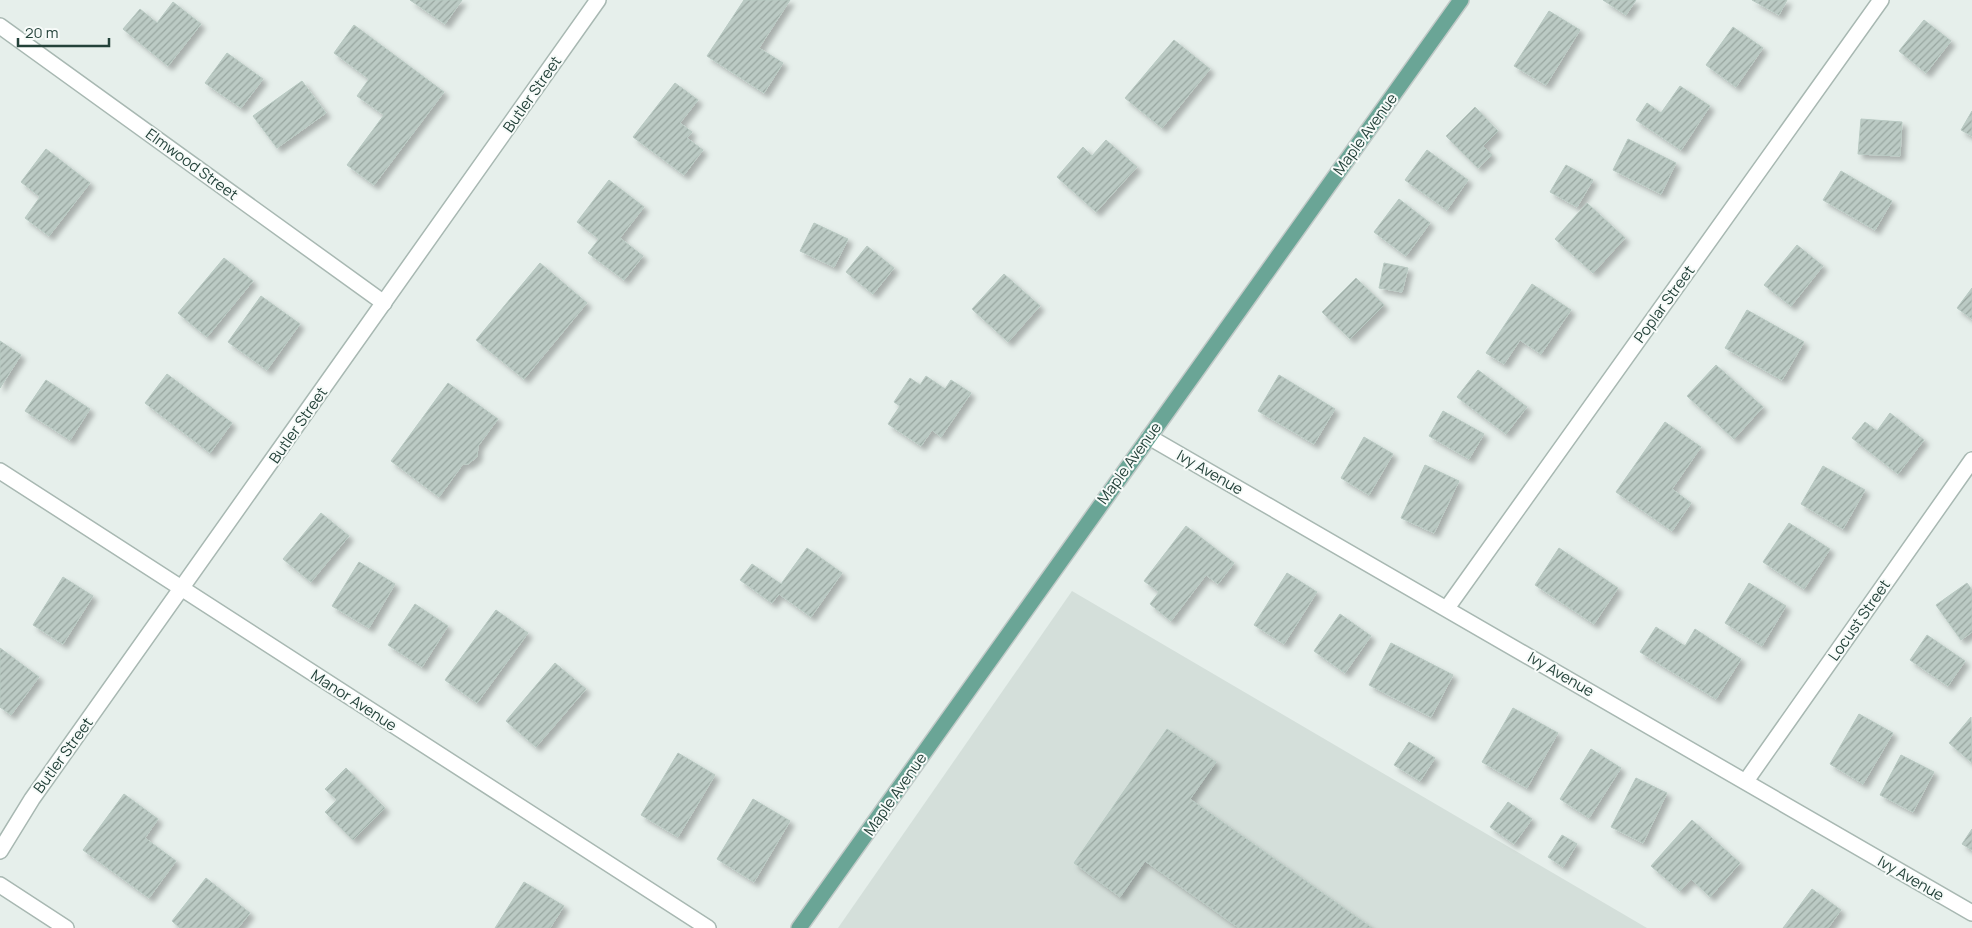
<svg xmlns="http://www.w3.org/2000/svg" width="1972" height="928" font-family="Manrope,sans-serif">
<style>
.built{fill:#d4dfda}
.building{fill:url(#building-hatch);stroke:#b8c9c2;filter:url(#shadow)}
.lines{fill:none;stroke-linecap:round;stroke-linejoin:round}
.minor-casing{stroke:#a8b8b2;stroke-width:18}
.major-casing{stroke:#c2cac8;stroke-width:18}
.minor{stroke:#fff;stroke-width:15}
.major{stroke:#6aa596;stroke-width:15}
.labels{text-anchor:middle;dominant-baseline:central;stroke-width:4;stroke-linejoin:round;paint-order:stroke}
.street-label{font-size:15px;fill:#24423a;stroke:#f7fbf9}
</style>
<defs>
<pattern id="building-hatch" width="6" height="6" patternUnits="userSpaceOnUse" patternTransform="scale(1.25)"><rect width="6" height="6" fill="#bbcac4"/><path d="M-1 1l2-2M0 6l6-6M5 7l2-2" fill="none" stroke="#98a6a0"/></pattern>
<filter id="shadow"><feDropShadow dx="4.5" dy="4.5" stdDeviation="2.5" flood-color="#0004"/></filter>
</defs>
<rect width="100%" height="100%" fill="#e6efeb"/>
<polygon class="built" points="1072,591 1647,928 838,928"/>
<g class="building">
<polygon points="410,0 462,0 445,24"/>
<polygon points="744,0 790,0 759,48 783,63 764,93 707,56"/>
<polygon points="1603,0 1636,0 1626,15"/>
<polygon points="1752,0 1787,0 1779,15"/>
<polygon points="173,2 201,24 168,66 123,29 140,9 157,23"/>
<polygon points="1549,11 1580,30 1546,85 1514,66"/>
<polygon points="1924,20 1951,41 1926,73 1899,51"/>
<polygon points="354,25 444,92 374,185 347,165 384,115 357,96 369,79 334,53"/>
<polygon points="1733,27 1763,48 1736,87 1706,65"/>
<polygon points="1174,40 1210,69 1162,128 1125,98"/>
<polygon points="227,53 263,79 241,108 205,83"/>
<polygon points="302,81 326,113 277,148 253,116"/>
<polygon points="675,83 698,100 680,123 692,132 687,138 703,150 684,175 633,137"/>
<polygon points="1680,86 1710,106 1681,150 1636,120 1647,103 1661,113"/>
<polygon points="1475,107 1498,131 1483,146 1492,155 1478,168 1446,136"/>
<polygon points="1972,111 1972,136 1961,130"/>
<polygon points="1861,119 1902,122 1900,156 1858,154"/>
<polygon points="1628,139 1676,163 1661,194 1613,170"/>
<polygon points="1106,140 1137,167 1096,212 1057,177 1083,147 1092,156"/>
<polygon points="46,149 90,183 49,236 25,218 40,197 21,182"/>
<polygon points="1427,150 1468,180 1447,210 1405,180"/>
<polygon points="1566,165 1593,180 1577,207 1550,192"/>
<polygon points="1841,171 1892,201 1875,230 1823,200"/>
<polygon points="609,180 644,207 620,238 643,256 624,280 588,253 599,239 577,222"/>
<polygon points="1399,199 1430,223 1406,256 1374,232"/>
<polygon points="1587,203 1625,238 1593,273 1555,239"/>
<polygon points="814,223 848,239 834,267 800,251"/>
<polygon points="1797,245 1823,266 1791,306 1764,285"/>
<polygon points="867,246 894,268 873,294 846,272"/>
<polygon points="224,258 253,281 207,337 178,313"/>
<polygon points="540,263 587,303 524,379 476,340"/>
<polygon points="1384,263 1408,268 1402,292 1379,288"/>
<polygon points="1004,274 1040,306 1008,342 972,309"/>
<polygon points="1356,278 1384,305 1350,339 1322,312"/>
<polygon points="1532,284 1571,310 1541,354 1520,340 1504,364 1486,353"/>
<polygon points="1972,288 1972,319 1957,308"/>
<polygon points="261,296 300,324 267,370 228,342"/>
<polygon points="1747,310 1804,342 1782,380 1725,348"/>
<polygon points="0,341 21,355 0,388"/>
<polygon points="1716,365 1763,407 1734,439 1687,396"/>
<polygon points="1478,370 1527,407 1506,434 1457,397"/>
<polygon points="167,374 232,423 210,453 145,403"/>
<polygon points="1279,375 1335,409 1314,444 1258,411"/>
<polygon points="926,376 945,389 951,380 971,393 941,437 932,430 921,446 888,424 900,406 894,402 910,378 920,385"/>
<polygon points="46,380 90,409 70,440 25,411"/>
<polygon points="448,383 498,419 478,446 477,457 468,464 463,464 439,497 391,461"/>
<polygon points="1443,411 1484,434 1469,459 1429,436"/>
<polygon points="1890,413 1924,440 1898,474 1852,438 1865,422 1877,431"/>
<polygon points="1665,422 1701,447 1672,489 1691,503 1672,531 1616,492"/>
<polygon points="1364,437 1393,454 1369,495 1341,478"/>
<polygon points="1425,465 1459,481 1434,533 1401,518"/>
<polygon points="1823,466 1865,490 1843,529 1801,504"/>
<polygon points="321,513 349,536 311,582 283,559"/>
<polygon points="1789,523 1830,549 1804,589 1763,562"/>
<polygon points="1186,526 1234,563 1218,584 1206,575 1171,621 1150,604 1159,592 1144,581"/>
<polygon points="807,548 842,573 811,617 779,594 772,603 740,580 752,564 781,584"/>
<polygon points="1559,548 1618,588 1594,624 1535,585"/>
<polygon points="359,562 395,584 369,628 332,606"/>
<polygon points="1287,573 1317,592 1284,644 1254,625"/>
<polygon points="63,577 93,596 63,644 33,625"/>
<polygon points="1749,583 1786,606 1762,646 1725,623"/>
<polygon points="1967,583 1972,590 1972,632 1961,640 1936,605"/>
<polygon points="415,604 448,626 422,667 388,645"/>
<polygon points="496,610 528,633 477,703 445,680"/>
<polygon points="1340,614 1371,636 1345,673 1314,651"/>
<polygon points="1656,627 1685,646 1695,629 1741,659 1716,699 1640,652"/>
<polygon points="1927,635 1965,661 1948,686 1910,660"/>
<polygon points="1391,643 1453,675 1431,717 1369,685"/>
<polygon points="0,648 39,677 11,715 0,707"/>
<polygon points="555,663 586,689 536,747 506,721"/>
<polygon points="1513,708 1558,733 1527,788 1482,762"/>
<polygon points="1859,714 1893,733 1863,784 1830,764"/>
<polygon points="1971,717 1972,761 1971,762 1949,743"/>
<polygon points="1167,729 1216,762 1190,799 1372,928 1239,928 1145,861 1120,897 1074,863"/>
<polygon points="1409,742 1435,758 1420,781 1394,765"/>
<polygon points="1591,749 1621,768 1589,818 1560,799"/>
<polygon points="678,753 715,775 678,837 641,815"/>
<polygon points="1901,755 1934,772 1913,812 1880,795"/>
<polygon points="346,768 385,808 353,840 325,812 337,800 325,789"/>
<polygon points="1636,778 1667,793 1643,843 1611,827"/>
<polygon points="124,794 158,819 145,838 176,861 149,898 83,850"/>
<polygon points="753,799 790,821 754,882 717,859"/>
<polygon points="1508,802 1532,819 1514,844 1490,827"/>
<polygon points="1692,820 1740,863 1710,897 1691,879 1680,891 1651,866"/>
<polygon points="1972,829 1972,850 1962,844"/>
<polygon points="1562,835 1577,844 1563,867 1548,857"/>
<polygon points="206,878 250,913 238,928 180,928 172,921"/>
<polygon points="524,882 564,906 550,928 495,928"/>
<polygon points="1812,889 1841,910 1828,928 1783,928"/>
</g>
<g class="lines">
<defs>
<g id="minor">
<polyline points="0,26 384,303"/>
<polyline points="1149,437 1972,913"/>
<polyline points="0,471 708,928"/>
<polyline points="1447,608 1881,0"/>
<polyline points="1746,781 1972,460"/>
<polyline points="0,851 32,799 598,0"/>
<polyline points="0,885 66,928"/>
</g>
<polyline id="major" points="799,928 1461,0"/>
</defs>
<use href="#minor" class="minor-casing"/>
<use href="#major" class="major-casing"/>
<use href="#minor" class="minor"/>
<use href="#major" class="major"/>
</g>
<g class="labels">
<g class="street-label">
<text transform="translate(532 94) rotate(-55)">Butler Street</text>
<text transform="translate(1365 134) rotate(-54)">Maple Avenue</text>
<text transform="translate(192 164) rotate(36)">Elmwood Street</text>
<text transform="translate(1664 304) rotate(-54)">Poplar Street</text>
<text transform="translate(298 425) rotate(-55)">Butler Street</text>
<text transform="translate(1129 463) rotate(-54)">Maple Avenue</text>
<text transform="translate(1210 472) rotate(30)">Ivy Avenue</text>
<text transform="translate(1859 620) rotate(-55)">Locust Street</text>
<text transform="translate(1561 674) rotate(30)">Ivy Avenue</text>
<text transform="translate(354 700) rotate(33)">Manor Avenue</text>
<text transform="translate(63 755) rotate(-54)">Butler Street</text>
<text transform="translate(895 794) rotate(-55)">Maple Avenue</text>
<text transform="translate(1911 878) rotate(30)">Ivy Avenue</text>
</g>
</g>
<path d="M18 38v8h91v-8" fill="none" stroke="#24423a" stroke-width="2.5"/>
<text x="25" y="38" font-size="15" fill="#24423a" stroke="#f7fbf9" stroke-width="4" paint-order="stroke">20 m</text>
</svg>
